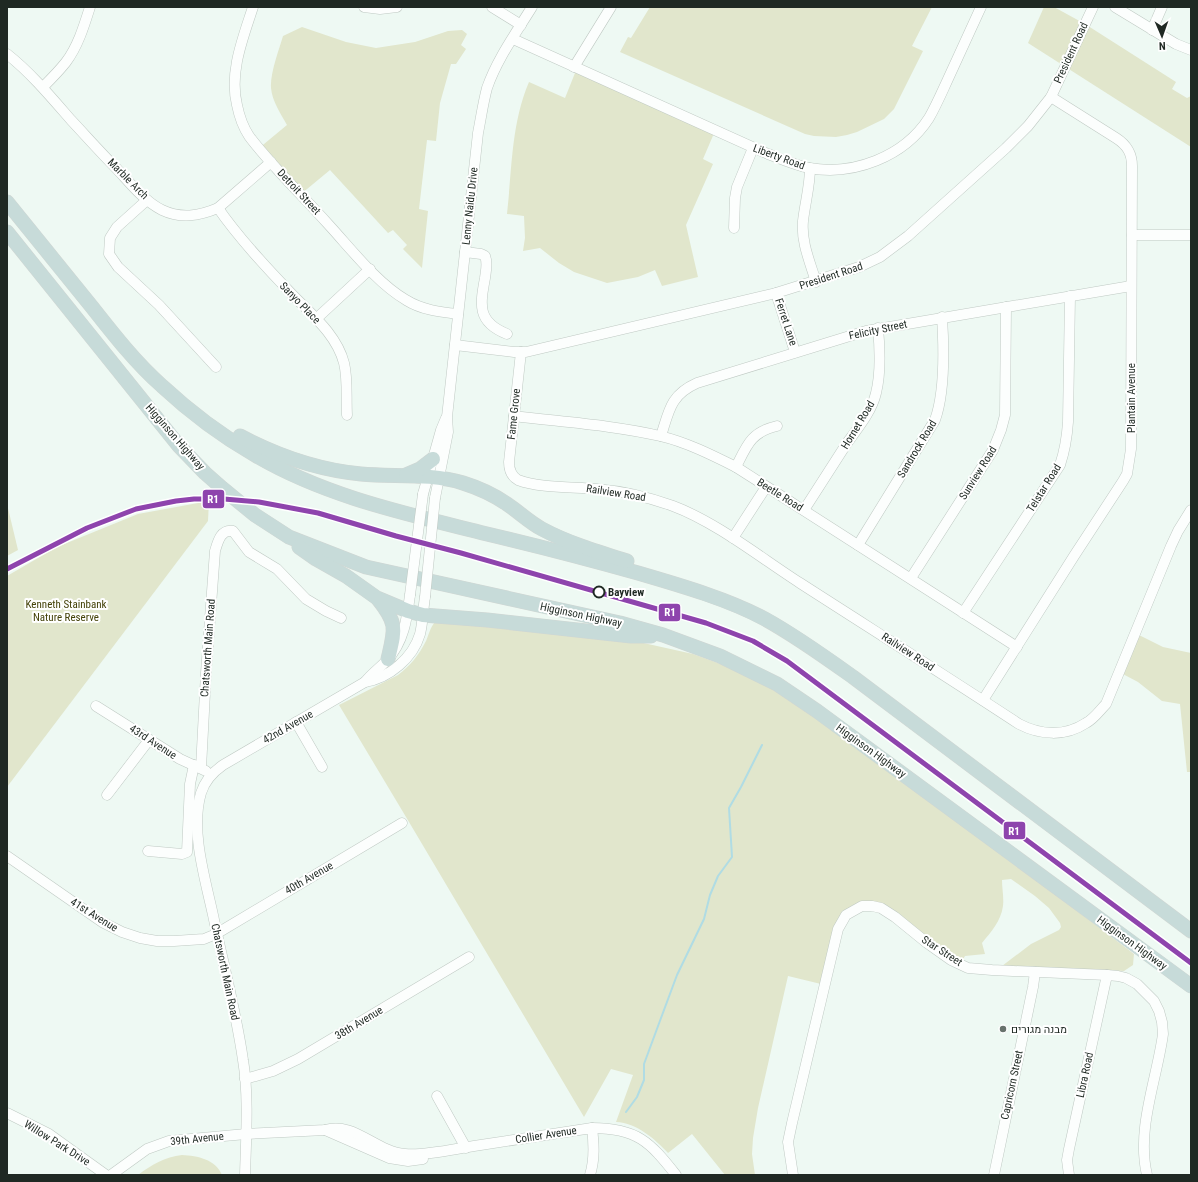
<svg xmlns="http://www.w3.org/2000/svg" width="1198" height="1182" font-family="'Roboto Condensed',Heebo,sans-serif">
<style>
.green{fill:#e1e6cc}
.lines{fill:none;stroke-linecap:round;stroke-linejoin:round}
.stream{stroke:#b0dce4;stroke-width:2}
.minor-casing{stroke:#bfc9c3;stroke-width:11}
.highway-casing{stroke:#d0d6d3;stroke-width:15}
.minor{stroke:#fcfefd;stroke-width:10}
.highway{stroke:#c7dbd9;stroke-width:14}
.minor-bridge-casing{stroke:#bfc9c3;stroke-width:11;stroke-linecap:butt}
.minor-bridge{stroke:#fcfefd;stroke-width:10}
.rail-1-casing{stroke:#fff;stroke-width:8}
.rail-1{stroke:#8e44ad;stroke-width:5}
.stop-dot{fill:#fff;stroke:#1f2923;stroke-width:2}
.poi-dot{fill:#67726c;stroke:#fff;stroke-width:1.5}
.labels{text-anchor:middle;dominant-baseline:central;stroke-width:4;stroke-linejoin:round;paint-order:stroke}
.street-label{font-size:11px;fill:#1f2923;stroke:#fff}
.stop-label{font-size:11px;font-weight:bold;fill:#1f2923;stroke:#fff;text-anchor:start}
.park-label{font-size:11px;fill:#444209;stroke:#fff}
.poi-label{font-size:11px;fill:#1f2923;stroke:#fff;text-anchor:start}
.line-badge{stroke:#fff;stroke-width:1.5}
.badge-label{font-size:11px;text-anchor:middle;font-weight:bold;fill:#fff}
</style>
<rect width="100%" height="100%" fill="#eef9f3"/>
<g class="green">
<polygon points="650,7 932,7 912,46 923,51 894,109 884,119 857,132 847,135 836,137 814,136 805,134 620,52 628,37 631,38"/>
<polygon points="1044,7 1054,7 1085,24 1176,82 1172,89 1187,98 1191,96 1191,147 1028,43"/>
<path d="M 302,27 L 346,42 L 376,48 L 415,42 L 448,31 L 462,30 L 467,34 L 461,45 L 466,49 L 456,64 L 451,64 L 440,103 L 436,141 L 427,140 L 419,209 L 428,211 L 422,268 L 403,249 L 407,245 L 393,230 L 388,233 L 330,170 L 301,194 L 258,149 L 287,125 C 281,114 272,101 271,88 C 270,73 279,50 283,36 Z"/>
<path d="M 574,67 L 715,131 L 703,159 L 713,164 L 686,225 L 698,277 L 662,286 L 655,270 L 638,277 L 607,283 L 574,272 L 559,263 L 540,248 L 523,251 L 525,238 L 524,216 L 507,214 C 512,170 511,124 529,82 L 565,98 L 575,73 Z"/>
<polygon points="209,501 208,521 7,787 7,576 57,547 138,514"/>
<polygon points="7,504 18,550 7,556"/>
<path d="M 435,622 L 639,642 L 693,654 L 729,667 L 781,693 L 1014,863 L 1134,954 L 1133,965 L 1124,971 L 1002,966 L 1031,944 L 1059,930 L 1061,927 L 1060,923 L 1049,908 L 1035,896 L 1011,879 L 1002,880 C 1002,888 1004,898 1003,906 C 1001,921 991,932 982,943 L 985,954 L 965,956 L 962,961 L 950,954 L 889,909 L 858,903 L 847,909 L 821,984 L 788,976 L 758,1108 L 753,1138 L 752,1154 L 755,1175 L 725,1175 L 692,1134 L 668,1153 C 655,1139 637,1123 616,1122 L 633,1075 L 611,1069 L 584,1117 L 409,822 L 339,705 L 398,675 C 410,666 419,655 426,641 C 429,634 430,628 435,622 Z"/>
<polygon points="1135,633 1163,647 1191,653 1191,772 1187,772 1180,704 1162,701 1138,682 1119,672"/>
<path d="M 182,1155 C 198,1156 215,1159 222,1175 L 138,1175 C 151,1165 165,1157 182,1155 Z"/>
</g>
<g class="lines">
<g class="stream">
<polyline points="626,1112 637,1097 644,1080 644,1064 661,1018 677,975 704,919 710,895 718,876 732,857 729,808 741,787 762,745"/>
<polyline points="549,1175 550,1175"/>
</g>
<defs>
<g id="minor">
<path d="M 253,7 C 243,38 229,72 237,105 C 239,115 243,127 249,136 C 257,147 267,158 276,168 C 293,187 311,205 328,224 C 351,249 377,283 406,300 C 422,310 440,312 458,314"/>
<polyline points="364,7 380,9 397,7"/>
<polyline points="492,7 521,25"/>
<polyline points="1115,7 1176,44 1191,50"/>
<polyline points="1152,30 1162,7"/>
<path d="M 513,39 L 768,154 C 781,159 795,165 809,168 C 853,176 904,157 929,118 C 936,106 942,92 948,79 C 959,55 970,31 981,7"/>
<path d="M 7,54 C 31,73 51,97 71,120 C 86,136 101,153 117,169 C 130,183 144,201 162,210 C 181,219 199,216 218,208 L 271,162"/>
<polyline points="574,67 611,7"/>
<path d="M 43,87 C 51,79 59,71 66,62 C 78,46 84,26 90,7"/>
<path d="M 810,168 C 810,186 805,203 803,221 C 801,242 810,262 816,282"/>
<polyline points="147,200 117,227 110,238 109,254 118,267 159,305 216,367"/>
<path d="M 218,208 C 238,237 262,263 287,289 C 307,311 336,332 344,363 C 348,379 346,398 347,415"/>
<polyline points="734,228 735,198 737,187 753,148"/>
<polyline points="1132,235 1191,235"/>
<path d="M 465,252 L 481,254 L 485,256 C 488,263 486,270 485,278 C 480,305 477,322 507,334"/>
<polyline points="776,293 795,352"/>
<polyline points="316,319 370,269"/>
<polyline points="455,345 514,352 526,352 776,293 859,267 880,257 908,236 1006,148 1028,126 1051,97 1093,7"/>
<path d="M 521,352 L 509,462 C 509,470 511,476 518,480 C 539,488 573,487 596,489 C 623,491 648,497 673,506 C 716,522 761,558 800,583 C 873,630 946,676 1019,724 C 1040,735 1065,737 1086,723 C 1094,719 1100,710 1106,704 L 1171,546 L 1178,531 L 1191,510"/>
<path d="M 514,416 C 562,422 612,425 660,436 C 686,442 712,455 736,467 L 1017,647"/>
<path d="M 661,436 C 669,411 670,395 697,383 L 866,331 L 1131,286"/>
<path d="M 736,467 C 747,445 751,432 777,426"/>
<polyline points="423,494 441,430 446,418"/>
<path d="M 435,498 L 448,432 L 447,417 L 478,133 C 481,118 483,103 487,88 C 497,59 516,33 532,7"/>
<path d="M 804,510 C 818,488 833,465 847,443 C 858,428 872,411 876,393 C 881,373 880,349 878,328"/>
<polyline points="733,538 766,487"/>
<path d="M 858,545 L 935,420 C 945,392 944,348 942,317"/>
<polyline points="911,578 993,450 1001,430 1005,415 1006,307"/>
<path d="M 963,613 L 1060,465 C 1065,450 1067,437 1068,422 L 1070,296"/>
<path d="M 365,682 C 372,673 380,668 387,660 C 404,642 407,618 410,595"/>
<path d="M 983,700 L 1074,556 L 1123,481 L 1127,474 L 1131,449 L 1132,166 C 1132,153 1127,145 1116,138 L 1051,97"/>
<polyline points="96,706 180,759 206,771"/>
<polyline points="296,722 322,767"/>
<path d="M 201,768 L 206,673 L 215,551 C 218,541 221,529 233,531 L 249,552 L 277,569 L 306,599 L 326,611 L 341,618"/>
<polyline points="107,795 149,740"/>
<polyline points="148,851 182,854 187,852 190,784 194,765"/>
<polyline points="7,856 102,922 122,932 140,938 157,941 174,941 204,939 216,934 402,823"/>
<polyline points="245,1079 273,1071 298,1059 469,957"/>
<polyline points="437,1096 466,1148"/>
<polyline points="7,1113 49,1134 106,1175"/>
<path d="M 592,1128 C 637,1128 650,1142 676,1175"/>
<polyline points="325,1130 389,1158 408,1161 423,1159"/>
<path d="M 111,1175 L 147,1149 L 169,1141 L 246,1134 L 325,1130 C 354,1121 376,1152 405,1154 C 425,1156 454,1149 474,1146 C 514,1140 553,1134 592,1128 C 594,1144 595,1159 590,1175"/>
<path d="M 245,1175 C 246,1139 249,1096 243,1060 C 236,1011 223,963 213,915 C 205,878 190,830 201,793 C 205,780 213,772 223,765 L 365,682 C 389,678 413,658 420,634 C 423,622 423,609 425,597"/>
<path d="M 793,1175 L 788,1142 L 792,1123 L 838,929 L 846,915 L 862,906 L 872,906 L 881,908 L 895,917 L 927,943 L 951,960 L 968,968 L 992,970 L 1107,975 L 1118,976 L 1126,978 L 1137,984 L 1154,1001 L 1159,1011 L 1162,1022 L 1163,1034 C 1157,1079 1136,1129 1147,1175"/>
<polyline points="994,1175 1033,987 1035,972"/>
<polyline points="1069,1175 1067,1160 1069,1149 1107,975"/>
</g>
<g id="highway">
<path d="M 7,202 C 35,237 64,272 92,307 C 114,335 136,363 162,386 C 190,412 222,436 255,455 C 326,497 408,514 487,534 C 538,546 588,559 638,573 C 679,585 728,599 765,619 C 796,636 825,657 853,677 L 1191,931"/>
<polyline points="7,232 179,446 205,473 222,488 255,515 289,537 366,567 620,623 663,635 720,656 777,684 817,711 1191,986"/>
<path d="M 240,436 C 278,456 318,470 361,474 C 394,477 431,473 463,483 C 479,488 494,495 507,504 C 519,512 529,522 542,529 C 568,543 598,552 627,561"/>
<polyline points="406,475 420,469 433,459"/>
<polyline points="299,547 316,559 346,576 377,598 408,611 423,615 487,620 631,636 651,636"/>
<path d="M 378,599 C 398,624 395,629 388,659"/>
</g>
</defs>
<use href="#minor" class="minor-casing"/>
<use href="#highway" class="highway-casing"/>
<use href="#minor" class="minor"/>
<use href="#highway" class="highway"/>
<defs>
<g id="minor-bridge">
<polyline points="410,595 423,494"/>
<polyline points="425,597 435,498"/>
</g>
</defs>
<use href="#minor-bridge" class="minor-bridge-casing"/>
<use href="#minor-bridge" class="minor-bridge"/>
<defs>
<polyline id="rail-1" points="7,569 87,528 136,509 176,501 194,499 224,499 259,502 318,513 396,536 461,553 706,623 753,641 787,661 1191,963"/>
</defs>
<use href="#rail-1" class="rail-1-casing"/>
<use href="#rail-1" class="rail-1"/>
</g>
<circle class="stop-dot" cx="599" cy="592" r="5.5"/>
<circle class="poi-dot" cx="1003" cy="1029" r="4"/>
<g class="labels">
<g class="street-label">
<text transform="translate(1071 53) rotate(-65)">President Road</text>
<text transform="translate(779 157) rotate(20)">Liberty Road</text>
<text transform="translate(128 179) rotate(45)">Marble Arch</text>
<text transform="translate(299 192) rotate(47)">Detroit Street</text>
<text transform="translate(470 206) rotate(-84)">Lenny Naidu Drive</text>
<text transform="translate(831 276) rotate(-18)">President Road</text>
<text transform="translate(300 303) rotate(46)">Sanyo Place</text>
<text transform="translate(786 322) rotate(72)">Ferret Lane</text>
<text transform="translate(878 330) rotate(-12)">Felicity Street</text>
<text transform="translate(1131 398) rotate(-90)">Plantain Avenue</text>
<text transform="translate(514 414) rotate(-84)">Fame Grove</text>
<text transform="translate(858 425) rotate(-59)">Hornet Road</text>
<text transform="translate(175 437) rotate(49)">Higginson Highway</text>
<text transform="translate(917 449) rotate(-59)">Sandrock Road</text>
<text transform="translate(978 473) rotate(-58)">Sunview Road</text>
<text transform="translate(1044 488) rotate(-58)">Telstar Road</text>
<text transform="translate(616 493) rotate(9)">Railview Road</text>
<text transform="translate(780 495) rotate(32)">Beetle Road</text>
<text transform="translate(581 615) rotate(12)">Higginson Highway</text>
<text transform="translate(208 648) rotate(-86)">Chatsworth Main Road</text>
<text transform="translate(908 652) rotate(33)">Railview Road</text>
<text transform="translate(288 727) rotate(-30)">42nd Avenue</text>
<text transform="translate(153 742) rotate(33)">43rd Avenue</text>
<text transform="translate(871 751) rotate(36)">Higginson Highway</text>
<text transform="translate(309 878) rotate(-30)">40th Avenue</text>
<text transform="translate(94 915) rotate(32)">41st Avenue</text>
<text transform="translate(1132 943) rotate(36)">Higginson Highway</text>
<text transform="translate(942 951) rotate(33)">Star Street</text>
<text transform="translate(225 972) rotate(78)">Chatsworth Main Road</text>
<text transform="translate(359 1023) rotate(-31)">38th Avenue</text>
<text transform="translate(1085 1075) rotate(-78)">Libra Road</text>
<text transform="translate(1012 1085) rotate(-78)">Capricorn Street</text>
<text transform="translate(546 1135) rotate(-9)">Collier Avenue</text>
<text transform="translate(197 1139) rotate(-6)">39th Avenue</text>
<text transform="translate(57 1143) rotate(32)">Willow Park Drive</text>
</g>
<g class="stop-label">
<text x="608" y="592">Bayview</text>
</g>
<g class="park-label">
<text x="66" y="604">Kenneth Stainbank<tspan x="66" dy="13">Nature Reserve</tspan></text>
</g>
<g class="poi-label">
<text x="1011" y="1029">מבנה מגורים</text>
</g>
</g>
<g class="line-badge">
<rect x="202" y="489" width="23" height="20" rx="4" fill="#8e44ad"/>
<rect x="658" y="603" width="23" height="19" rx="4" fill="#8e44ad"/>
<rect x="1003" y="821" width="23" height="19" rx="4" fill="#8e44ad"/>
</g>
<g class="badge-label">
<text x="213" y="503">R1</text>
<text x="670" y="616">R1</text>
<text x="1014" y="835">R1</text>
</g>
<rect width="1198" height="1182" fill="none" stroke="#1f2923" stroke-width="16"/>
<g transform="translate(1162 36) rotate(178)" stroke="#ffffff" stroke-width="3" paint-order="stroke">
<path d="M0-3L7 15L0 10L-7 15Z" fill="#1f2923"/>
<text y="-6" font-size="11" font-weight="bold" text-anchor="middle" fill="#1f2923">N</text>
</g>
</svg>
